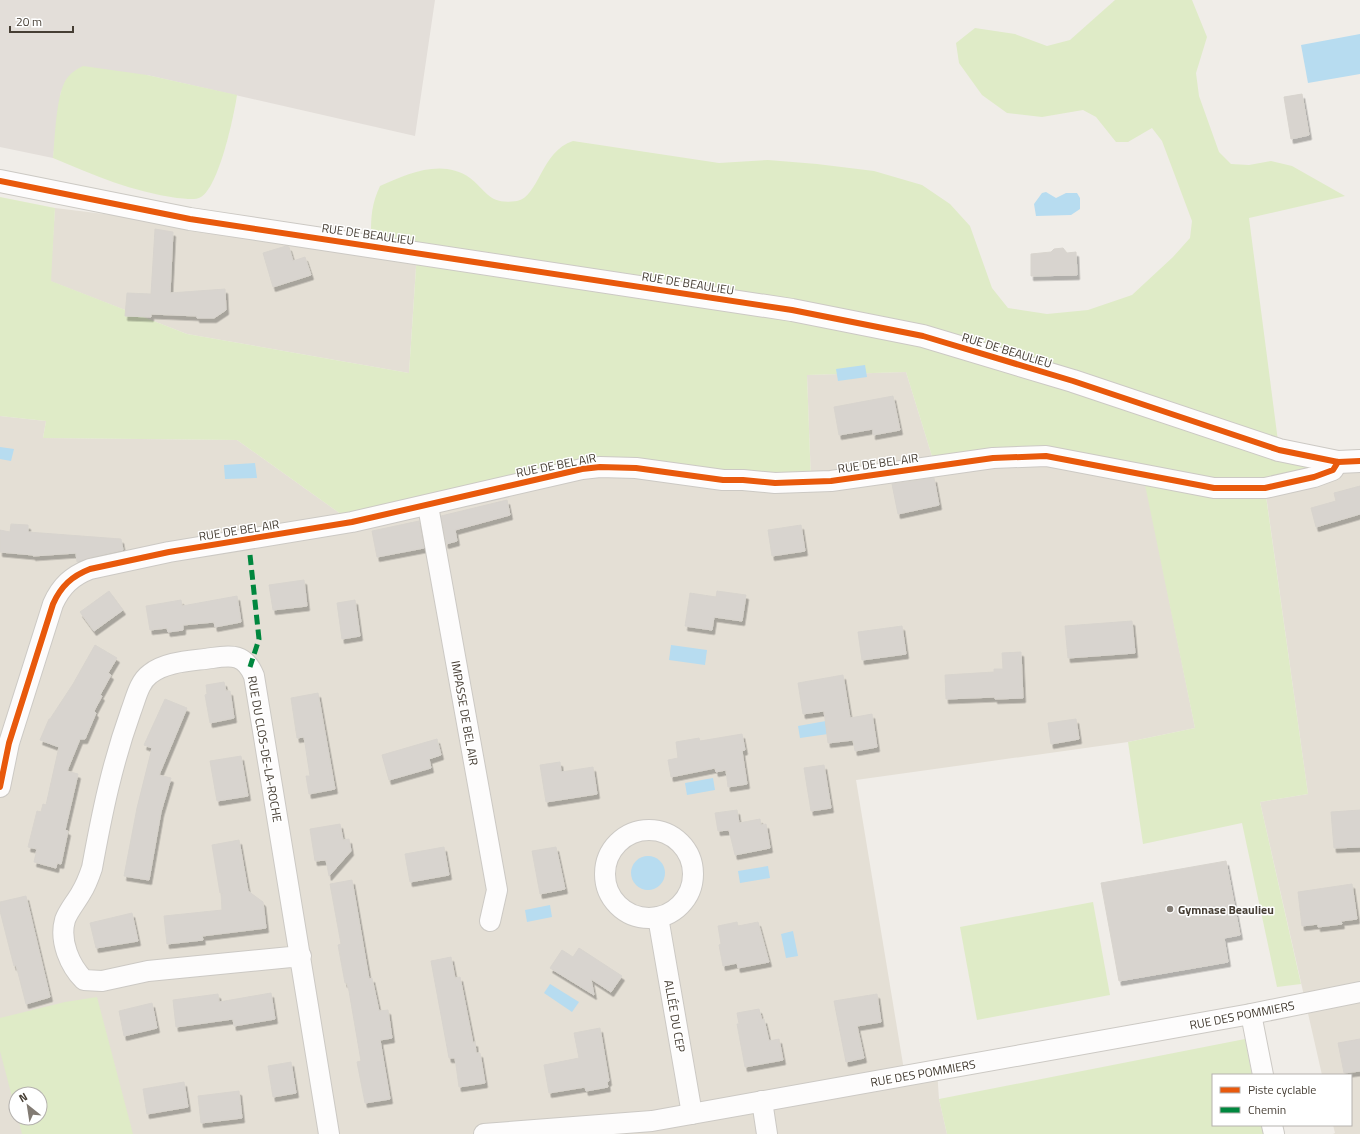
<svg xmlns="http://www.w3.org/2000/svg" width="1360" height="1134" font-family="'Titillium Web',sans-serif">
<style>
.residential{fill:#e4dfd5;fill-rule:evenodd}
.industrial{fill:#e3ded9}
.green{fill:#dfebc7}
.water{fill:#b7dcf0}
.building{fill:#d8d4cf;stroke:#d8d4ce;filter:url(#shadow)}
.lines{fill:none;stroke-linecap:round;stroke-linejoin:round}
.minor-casing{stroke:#ccc9c4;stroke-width:22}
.tertiary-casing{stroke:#ccc9c4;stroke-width:24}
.minor{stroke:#fdfcfc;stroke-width:20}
.tertiary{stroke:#fdfcfc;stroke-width:22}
.quiet{stroke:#00873e;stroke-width:5;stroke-dasharray:10 5;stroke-linecap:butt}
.cycleway-casing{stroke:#fff;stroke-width:8}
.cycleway{stroke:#e8590c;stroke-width:6}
.poi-dot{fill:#827b73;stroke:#fff;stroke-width:1.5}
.labels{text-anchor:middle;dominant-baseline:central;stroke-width:3;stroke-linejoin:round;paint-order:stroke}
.street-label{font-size:12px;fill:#463e34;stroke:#fff}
.poi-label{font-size:12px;font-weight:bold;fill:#463e34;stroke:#fff;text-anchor:start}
</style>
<defs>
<filter id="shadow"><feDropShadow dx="2.5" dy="4.5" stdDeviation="0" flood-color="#0004"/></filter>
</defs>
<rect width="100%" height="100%" fill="#f0ede8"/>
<g class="residential">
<polygon points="55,208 417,252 409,373 187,334 50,281"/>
<path d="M 906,372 L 935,466 L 993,458 L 1144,475 L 1195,728 L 1128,742 L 856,780 L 905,1076 L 937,1070 L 939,1099 L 947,1134 L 0,1134 L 0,416 L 46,421 L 43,438 L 237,440 L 352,522 L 582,469 L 811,481 L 807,375 ZM 16,1094 L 40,1094 L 40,1118 L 16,1118 Z"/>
<polygon points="1360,469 1360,1134 1333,1134 1335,1133 1333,1125 1351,1125 1351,1075 1322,1075 1260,802 1308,794 1265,488"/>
</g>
<polygon class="industrial" points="0,0 435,0 415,136 147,75 61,91 53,158 0,147"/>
<g class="green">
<path d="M 1115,0 L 1192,0 L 1207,37 L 1196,73 L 1199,96 L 1219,152 L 1231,164 L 1249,165 L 1271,161 L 1292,166 L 1345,196 L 1249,218 L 1279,449 L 1338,462 L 1265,489 L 1308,794 L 1260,802 L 1301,984 L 1277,987 L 1242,823 L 1143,844 L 1128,742 L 1195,728 L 1143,475 L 1046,456 L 935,466 L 906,372 L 807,375 L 811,482 L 636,468 L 352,522 L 237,440 L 43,438 L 46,421 L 0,416 L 0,197 L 55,208 L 51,281 L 187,334 L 409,373 L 417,253 L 371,246 C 371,222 370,207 380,186 C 407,174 442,158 470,178 C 488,192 489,205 517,201 C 539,197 541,151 573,141 L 719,163 L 768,160 L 817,164 L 874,171 L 922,185 L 950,204 L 970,226 L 992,288 L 1008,308 L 1047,314 L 1088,310 L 1132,295 L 1173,257 L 1190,238 L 1192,221 L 1162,141 L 1152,128 L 1128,142 L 1116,142 L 1096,117 L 1083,110 L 1042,117 L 1007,113 L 982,95 L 959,63 L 956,43 L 975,28 L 1015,34 L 1047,46 L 1070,40 Z"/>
<path d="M 83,66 L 147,75 L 237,95 C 234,116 219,187 201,197 C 194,201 184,198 177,198 C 133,192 93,175 53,158 C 55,139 56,90 68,77 C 72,72 77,69 83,66 Z"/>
<polygon points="1093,902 1110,995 977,1020 960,927"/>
<polygon points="97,997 133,1134 22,1134 18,1118 40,1118 40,1094 16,1094 16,1112 0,1051 0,1018 65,1002"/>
<polygon points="1245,1039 1252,1075 1213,1075 1213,1125 1262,1125 1264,1134 947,1134 939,1099"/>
</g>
<g class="water">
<polygon points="1360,34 1360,74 1308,83 1301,45"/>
<polygon points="1046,192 1056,198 1066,193 1077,193 1080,198 1080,209 1071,215 1036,216 1034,204 1042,193"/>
<polygon points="865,365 867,377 838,381 836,369"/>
<polygon points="0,447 14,449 11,461 0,459"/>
<polygon points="255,463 257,478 225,479 224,465"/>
<polygon points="671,645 707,650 705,665 669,660"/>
<polygon points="826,721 828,734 800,738 798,726"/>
<polygon points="713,778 715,790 687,795 685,783"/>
<circle cx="648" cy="873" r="17"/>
<polygon points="768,866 770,878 740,883 738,871"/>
<polygon points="550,905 552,917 527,922 525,910"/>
<polygon points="793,931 798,956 786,958 781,934"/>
<polygon points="550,984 579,1002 572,1012 544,993"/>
</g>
<g class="building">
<polygon points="1302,94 1309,135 1291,139 1284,97"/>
<polygon points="155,229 173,232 170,293 225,289 226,310 214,318 197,318 197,316 151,314 151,317 125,316 127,293 151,294"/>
<polygon points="286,246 289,247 293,261 305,257 311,275 273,287 263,253"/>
<polygon points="1063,248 1067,253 1076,252 1077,275 1031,276 1031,254 1051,252 1054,249"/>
<polygon points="893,396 900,430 873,435 873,429 839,435 834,407"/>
<polygon points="934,478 939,505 898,514 892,484"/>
<polygon points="1360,486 1360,514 1316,527 1311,508 1336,501 1334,493"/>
<polygon points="507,500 510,515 455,530 457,541 446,544 441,516"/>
<polygon points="419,521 424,548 377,557 372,531"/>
<polygon points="11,524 28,525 28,532 121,539 123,550 88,558 77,562 76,553 33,556 33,555 0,552 0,530 10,532"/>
<polygon points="801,525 805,551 772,556 768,530"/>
<polygon points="304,580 307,606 273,610 269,585"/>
<polygon points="109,591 123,610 94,631 80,612"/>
<polygon points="717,591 746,595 742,621 714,617 712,630 685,626 690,593 716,597"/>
<polygon points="237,596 241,622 215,627 214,622 183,625 183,630 168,632 167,628 150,630 146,606 181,600 182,606"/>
<polygon points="355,600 360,636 342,639 337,603"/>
<polygon points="1132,621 1135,653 1068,658 1065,626"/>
<polygon points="902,626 906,654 862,660 858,632"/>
<polygon points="95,645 117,658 108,673 111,675 100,695 102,696 94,711 96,713 85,739 80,739 67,771 78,774 65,830 68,831 61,864 57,863 56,868 34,862 37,849 28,847 37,811 41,812 43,804 46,805 59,747 40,740 49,719 50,719 73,684"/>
<polygon points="1021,652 1023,698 995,699 995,697 946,699 945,675 994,672 994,669 1003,669 1002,653"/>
<polygon points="843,675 850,718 872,714 877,747 855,751 853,740 828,743 824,711 803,714 798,683"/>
<polygon points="224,682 226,691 230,691 234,718 210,723 205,695 207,694 206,685"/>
<polygon points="318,693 335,789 309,794 306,776 310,776 304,737 297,738 291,698"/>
<polygon points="165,699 187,708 159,775 171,778 161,812 149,880 124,876 137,808 152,748 144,745"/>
<polygon points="1076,719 1079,739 1051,744 1048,723"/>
<polygon points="742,734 745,750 742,751 747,784 728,787 726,770 716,772 715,768 671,777 668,760 678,758 676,742 699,738 700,741"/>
<polygon points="437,739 441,755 429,759 431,768 389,780 382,755"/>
<polygon points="241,756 248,796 217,801 210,761"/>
<polygon points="560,762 561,772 593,767 597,794 546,802 540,765"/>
<polygon points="824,765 831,808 811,811 804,768"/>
<polygon points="737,810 739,823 760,819 761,825 766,824 770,848 735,855 729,830 718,831 715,813"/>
<polygon points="1360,810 1360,847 1334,848 1331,812"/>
<polygon points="340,824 343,840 349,839 351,851 329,876 326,860 315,861 310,829"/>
<polygon points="239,840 248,891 263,902 266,928 202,936 203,940 167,944 164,916 222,910 221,894 223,893 220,893 212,845"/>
<polygon points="444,847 449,875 410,882 405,854"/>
<polygon points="556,847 565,889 540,894 532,851"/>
<polygon points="1226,861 1240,935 1224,938 1228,962 1119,981 1101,883"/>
<polygon points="352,880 369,979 372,978 379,1011 388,1010 392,1038 380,1040 390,1099 365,1103 357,1062 361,1061 349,991 347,983 345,983 338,945 341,944 330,884"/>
<polygon points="1352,884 1357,919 1341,921 1342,924 1318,927 1318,924 1302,926 1298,892"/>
<polygon points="26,896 50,997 26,1004 16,965 14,966 0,911 0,902"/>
<polygon points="132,913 138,941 96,948 90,923"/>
<polygon points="737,922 738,926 758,922 769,962 738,968 737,963 723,966 719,945 721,944 718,926"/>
<polygon points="579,948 622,976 611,992 591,979 594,995 550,968 562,950 573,957"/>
<polygon points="451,957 455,978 460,977 473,1043 475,1042 476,1053 480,1053 485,1083 459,1087 455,1058 449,1058 431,961"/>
<polygon points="271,993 275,1019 234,1026 233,1019 176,1027 173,1000 218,994 219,1002"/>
<polygon points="877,994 881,1022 857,1026 864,1058 846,1062 834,1001"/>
<polygon points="152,1003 157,1028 124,1036 119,1011"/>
<polygon points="759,1009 762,1020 764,1019 769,1041 779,1039 783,1060 745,1067 737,1024 739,1024 737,1013"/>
<polygon points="600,1028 609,1081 607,1082 608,1087 586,1091 585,1087 549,1093 544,1065 579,1058 574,1033"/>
<polygon points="1360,1039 1360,1071 1344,1073 1338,1043"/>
<polygon points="291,1062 296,1093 273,1097 268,1066"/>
<polygon points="184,1082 188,1107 147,1114 143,1089"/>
<polygon points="239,1091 242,1118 201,1123 198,1096"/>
</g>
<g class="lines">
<defs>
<g id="minor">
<polyline points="428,506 497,890 490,921"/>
<path d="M 0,787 L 9,743 L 53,604 C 61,586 72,576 90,569 L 169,552 L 352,522 L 582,469 L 600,467 L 636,468 L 723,480 L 743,480 L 775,483 L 831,481 L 993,458 L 1046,456 L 1214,488 L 1265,488 L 1314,477 L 1333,470 L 1338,462"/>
<circle cx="649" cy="874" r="44"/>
<polyline points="658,917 692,1114"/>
<path d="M 301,956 L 148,971 L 102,981 L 84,980 C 70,966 59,941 65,920 C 68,911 76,902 81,893 C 86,885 89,877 92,868 C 102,813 112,764 131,711 C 136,698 139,682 150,674 C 166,661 193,661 212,658 C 232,655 245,654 254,676 L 329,1134"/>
<polyline points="1251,1014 1263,1075"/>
<polyline points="762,1101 767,1134"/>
<polyline points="1272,1125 1274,1134"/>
<polyline points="484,1134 652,1121 1251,1014 1360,992"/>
</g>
<polyline id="tertiary" points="0,181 190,219 792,310 923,336 1073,381 1279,450 1338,462 1360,461"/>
</defs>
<use href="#minor" class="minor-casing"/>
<use href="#tertiary" class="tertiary-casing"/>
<use href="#minor" class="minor"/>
<use href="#tertiary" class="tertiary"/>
<polyline class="quiet" points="250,555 259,639 250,667"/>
<defs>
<g id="cycleway">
<polyline points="0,181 190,219 792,310 923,336 1073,381 1279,450 1338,462 1360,461"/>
<path d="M 0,787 L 9,743 L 53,604 C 61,586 72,576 90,569 L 169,552 L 352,522 L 582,469 L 600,467 L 636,468 L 723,480 L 743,480 L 775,483 L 831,481 L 993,458 L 1046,456 L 1214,488 L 1265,488 L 1314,477 L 1333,470 L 1338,462"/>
</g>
</defs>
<use href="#cycleway" class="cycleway-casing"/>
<use href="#cycleway" class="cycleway"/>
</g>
<circle class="poi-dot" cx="1170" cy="909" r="4"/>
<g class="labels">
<g class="street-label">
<text transform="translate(368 234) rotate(8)">RUE DE BEAULIEU</text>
<text transform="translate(688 283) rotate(9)">RUE DE BEAULIEU</text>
<text transform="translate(1007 350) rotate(17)">RUE DE BEAULIEU</text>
<text transform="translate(878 463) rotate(-8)">RUE DE BEL AIR</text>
<text transform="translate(556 465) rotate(-11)">RUE DE BEL AIR</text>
<text transform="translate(239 530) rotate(-9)">RUE DE BEL AIR</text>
<text transform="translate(465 713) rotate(80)">IMPASSE DE BEL AIR</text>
<text transform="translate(265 749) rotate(80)">RUE DU CLOS-DE-LA-ROCHE</text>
<text transform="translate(1242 1015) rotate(-11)">RUE DES POMMIERS</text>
<text transform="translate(675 1016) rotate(80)">ALLÉE DU CEP</text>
<text transform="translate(923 1073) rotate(-10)">RUE DES POMMIERS</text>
</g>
<g class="poi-label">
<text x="1178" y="909">Gymnase Beaulieu</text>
</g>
</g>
<rect x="1212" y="1074" width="140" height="52" fill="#ffffff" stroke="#b5b2ae"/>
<rect x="1220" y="1087" width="20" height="6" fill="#e8590c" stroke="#b5b2ae"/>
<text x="1248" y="1094" font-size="12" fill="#463e34">Piste cyclable</text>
<rect x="1220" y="1107" width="20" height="6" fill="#00873e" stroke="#b5b2ae"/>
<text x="1248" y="1114" font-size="12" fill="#463e34">Chemin</text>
<g transform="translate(28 1106) rotate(330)"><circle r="19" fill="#ffffff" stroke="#b5b2ae"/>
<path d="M0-3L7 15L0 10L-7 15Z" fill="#827b73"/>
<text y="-6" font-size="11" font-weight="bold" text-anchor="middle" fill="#463e34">N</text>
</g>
<path d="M10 26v6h63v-6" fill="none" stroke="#463e34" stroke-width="2"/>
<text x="16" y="26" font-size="12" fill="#463e34" stroke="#ffffff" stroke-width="3" paint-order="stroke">20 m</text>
</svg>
